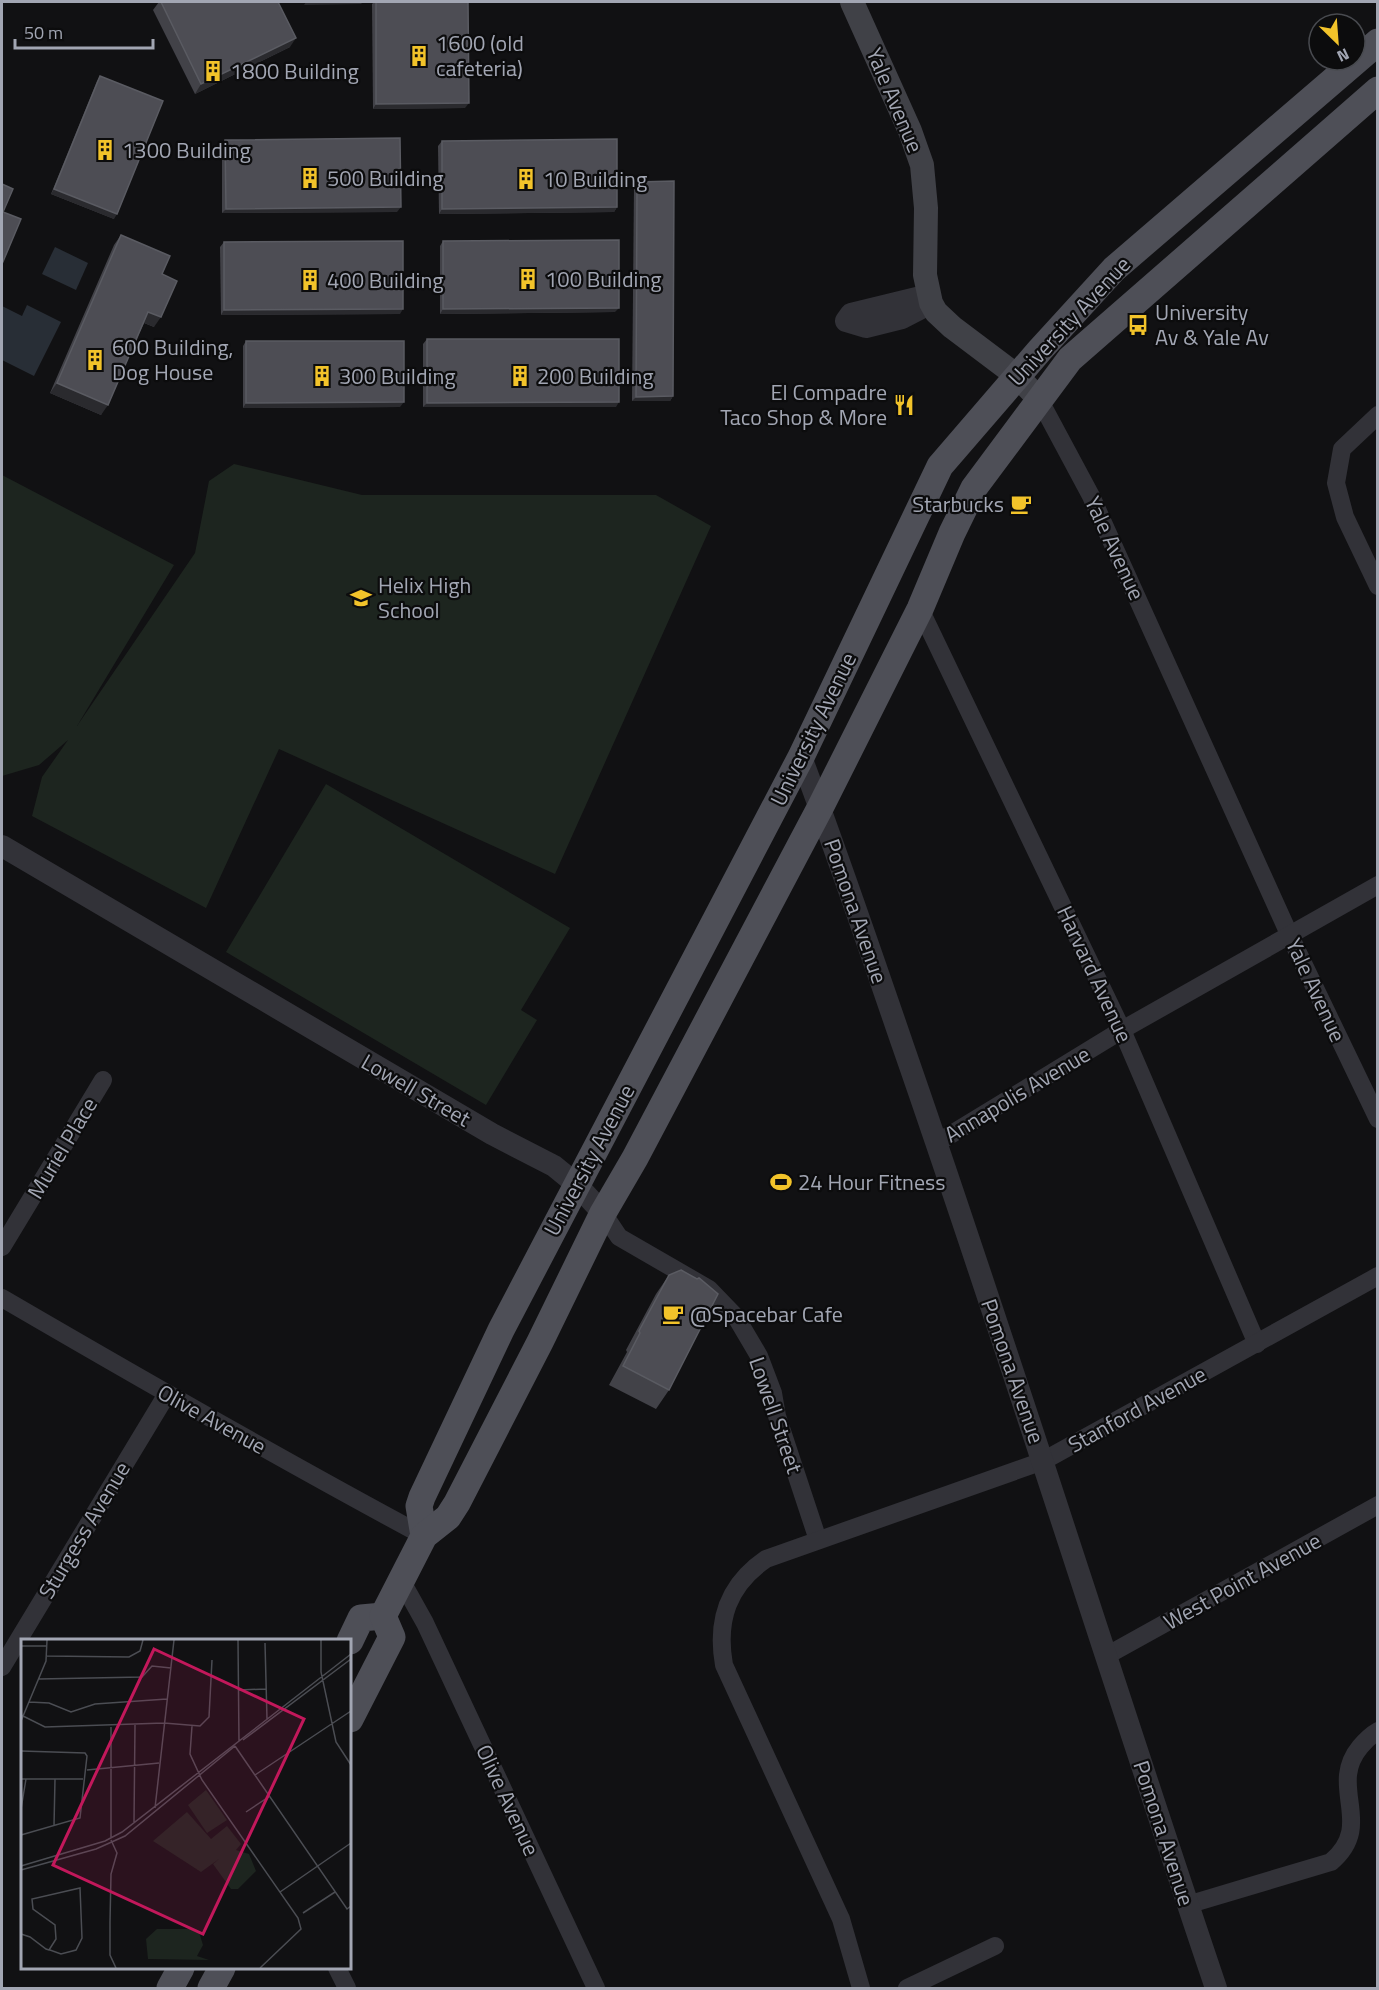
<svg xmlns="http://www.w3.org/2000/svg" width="1379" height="1990" font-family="'Titillium Web',sans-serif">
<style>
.green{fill:#1d251f}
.water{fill:#282e36}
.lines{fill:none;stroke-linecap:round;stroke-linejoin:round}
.minor{stroke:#323238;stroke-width:18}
.tertiary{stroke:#323238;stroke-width:22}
.secondary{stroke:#404147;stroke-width:24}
.primary{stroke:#4e4f57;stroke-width:27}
.wall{fill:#424248}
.shaded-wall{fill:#2a2a2e}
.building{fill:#4d4d54;stroke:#5a5b62;stroke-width:1.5}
.labels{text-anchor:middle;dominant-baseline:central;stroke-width:4.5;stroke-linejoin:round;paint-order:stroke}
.poi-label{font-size:22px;fill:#a2a6b3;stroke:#0c0c0d;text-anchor:start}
.street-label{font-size:22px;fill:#a2a6b3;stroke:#0c0c0d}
.inset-road{fill:none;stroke:#4b4d53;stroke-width:1.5}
.view{fill:#c2185b;fill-opacity:0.15;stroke:#c2185b;stroke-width:3}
.inset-edge{fill:none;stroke:#a2a6b3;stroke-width:3}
</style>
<rect width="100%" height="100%" fill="#111113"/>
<g class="green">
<polygon points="234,464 362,495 656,495 711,526 555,874 279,749 206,908 32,816 42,777 68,740 39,765 2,776 2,475 174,565 77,726 195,553 209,481"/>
<polygon points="326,784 570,928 521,1010 537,1020 486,1105 226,952"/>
</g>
<g class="water">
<polygon points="55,247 88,263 76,290 42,274"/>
<polygon points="27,305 61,322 34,376 2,360 2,306 22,316"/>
</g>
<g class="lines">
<g class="minor">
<polyline points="1039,399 1091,496 1289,934 1378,1119"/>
<polyline points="1378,415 1342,449 1336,483 1345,517 1378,586"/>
<polyline points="920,609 1122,1030 1257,1344"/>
<polyline points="937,1143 1122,1030 1378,885"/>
<polyline points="603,1213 619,1237 709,1289 736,1317 759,1356 773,1393 777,1416 818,1540"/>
<polyline points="2,1247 103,1080"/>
<path d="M 2,1298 C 141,1379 282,1460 424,1536"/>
<polyline points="401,1580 425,1623 596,1988"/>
<polyline points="1106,1656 1378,1505"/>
<polyline points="2,1667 167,1394"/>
<path d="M 1187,1905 L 1331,1862 C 1376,1824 1327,1787 1360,1747 C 1365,1741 1371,1735 1378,1731"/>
<polyline points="337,1968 347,1988"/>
<path d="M 861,1988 L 841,1919 L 724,1665 C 716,1620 728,1585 766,1559 L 1043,1461 L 1378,1276"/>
<polyline points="907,1988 995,1946"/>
</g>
<g class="tertiary">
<polyline points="929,295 851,314 846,321 866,327 902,318 931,303"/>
<path d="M 801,757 C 837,853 870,950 903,1046 C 1012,1359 1110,1675 1216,1988"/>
<polyline points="2,846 492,1134 554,1166 576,1184 603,1213"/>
</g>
<polyline class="secondary" points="852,2 910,131 922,165 926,208 925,275 931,303 936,312 952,327 1017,376 1039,399"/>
<g class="primary">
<polyline points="424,1536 419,1506 422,1497 501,1330 801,757 940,466 1040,350 1114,269 1378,42"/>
<polyline points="350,1641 361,1618 383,1616"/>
<polyline points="350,1719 392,1637 383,1616 424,1536 448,1517 457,1503 540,1342 603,1213 635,1158 820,808 920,609 952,533 974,488 1070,359 1378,90"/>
<polyline points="170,1988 181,1968"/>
<polyline points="211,1988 222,1968"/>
</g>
</g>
<g class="wall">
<polygon points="159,2 278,2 290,47 195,94 153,10"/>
<polygon points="374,2 376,2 465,108 373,109 372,4"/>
<polygon points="100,76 114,219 51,194 97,81"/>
<polygon points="225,140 397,212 222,213 222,145"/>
<polygon points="442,141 617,207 614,212 439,214 438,146"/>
<polygon points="637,182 673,396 670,401 632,401 634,186"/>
<polygon points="121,235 162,274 154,327 144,323 101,415 50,393 114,245"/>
<polygon points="443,241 615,312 440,314 440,246"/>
<polygon points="224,242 400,314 221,315 220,247"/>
<polygon points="427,339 616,407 423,407 423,344"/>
<polygon points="246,341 400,407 243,408 243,346"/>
<polygon points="669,1275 669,1390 656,1409 609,1385 627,1352 626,1350 656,1294"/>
</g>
<g class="shaded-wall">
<polygon points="306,2 363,2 361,4 304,5"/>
<polygon points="296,38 290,47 195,94 201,84"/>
<polygon points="469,103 465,108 373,109 376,104"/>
<polygon points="54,189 117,214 114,219 51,194"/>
<polygon points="401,207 397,212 222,213 226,209"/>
<polygon points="617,207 614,212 439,214 442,209"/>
<polygon points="619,308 615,312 440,314 443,309"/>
<polygon points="403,309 400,314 221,315 224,310"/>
<polygon points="148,312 161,317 154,327 142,322"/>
<polygon points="57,383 108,405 101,415 50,393"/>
<polygon points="673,396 670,401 632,401 636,397"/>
<polygon points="404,402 400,407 243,408 246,403"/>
<polygon points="619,402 616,407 423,407 427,403"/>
</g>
<g class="building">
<polygon points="161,2 278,2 296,38 201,84"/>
<polygon points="376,2 468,2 469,103 376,104"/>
<polygon points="100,76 163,101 117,214 54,189"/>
<polygon points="400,138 401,207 226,209 225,140"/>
<polygon points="617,139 617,207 442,209 442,141"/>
<polygon points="674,181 673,396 636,397 637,182"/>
<polygon points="2,184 13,189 3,212 21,219 2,264"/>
<polygon points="121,235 170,256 162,274 177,281 161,317 148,312 108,405 57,383"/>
<polygon points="619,240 619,308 443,309 443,241"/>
<polygon points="403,241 403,309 224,310 224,242"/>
<polygon points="427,339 619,339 619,402 427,403"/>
<polygon points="246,341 404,341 404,402 246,403"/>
<polygon points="681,1270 697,1279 699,1278 718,1294 669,1390 623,1366 640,1333 639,1331 669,1275"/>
</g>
<defs>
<symbol id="building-bare" viewBox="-9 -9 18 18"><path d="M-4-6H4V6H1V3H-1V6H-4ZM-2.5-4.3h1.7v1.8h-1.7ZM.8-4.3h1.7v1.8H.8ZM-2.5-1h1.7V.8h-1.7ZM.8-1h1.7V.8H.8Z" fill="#f2c32a" stroke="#0c0c0d" stroke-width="2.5" paint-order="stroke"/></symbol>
<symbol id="bus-bare" viewBox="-9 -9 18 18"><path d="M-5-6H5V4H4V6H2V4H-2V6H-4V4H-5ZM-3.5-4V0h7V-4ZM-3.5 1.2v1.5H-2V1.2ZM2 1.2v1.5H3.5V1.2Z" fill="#f2c32a" stroke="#0c0c0d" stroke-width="2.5" paint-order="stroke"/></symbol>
<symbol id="restaurant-bare" viewBox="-9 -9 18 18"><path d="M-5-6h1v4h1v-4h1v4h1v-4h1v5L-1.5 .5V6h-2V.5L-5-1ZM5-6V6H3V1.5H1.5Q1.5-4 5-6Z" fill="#f2c32a" stroke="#0c0c0d" stroke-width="2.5" paint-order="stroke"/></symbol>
<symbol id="cafe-bare" viewBox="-9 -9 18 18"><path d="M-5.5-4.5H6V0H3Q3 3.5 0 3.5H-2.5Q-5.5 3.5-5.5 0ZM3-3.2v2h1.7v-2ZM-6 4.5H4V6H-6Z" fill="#f2c32a" stroke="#0c0c0d" stroke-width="2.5" paint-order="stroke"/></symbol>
<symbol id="school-bare" viewBox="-9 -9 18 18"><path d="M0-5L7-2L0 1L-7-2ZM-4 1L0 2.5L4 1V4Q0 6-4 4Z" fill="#f2c32a" stroke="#0c0c0d" stroke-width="2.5" paint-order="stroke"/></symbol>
<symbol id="stadium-bare" viewBox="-9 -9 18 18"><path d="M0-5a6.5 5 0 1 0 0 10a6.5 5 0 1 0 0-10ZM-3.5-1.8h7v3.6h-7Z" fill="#f2c32a" stroke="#0c0c0d" stroke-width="2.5" paint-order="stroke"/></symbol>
</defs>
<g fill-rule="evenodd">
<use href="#building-bare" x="404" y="41" width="30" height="30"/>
<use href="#building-bare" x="198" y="56" width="30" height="30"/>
<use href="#building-bare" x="90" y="135" width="30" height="30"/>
<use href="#building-bare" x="295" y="163" width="30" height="30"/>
<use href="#building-bare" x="511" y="164" width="30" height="30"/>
<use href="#building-bare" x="513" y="264" width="30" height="30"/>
<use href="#building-bare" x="295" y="265" width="30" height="30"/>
<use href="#bus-bare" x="1123" y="310" width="30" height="30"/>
<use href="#building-bare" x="80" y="345" width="30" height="30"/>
<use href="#building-bare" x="307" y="361" width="30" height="30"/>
<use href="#building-bare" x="505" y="361" width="30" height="30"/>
<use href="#restaurant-bare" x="889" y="390" width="30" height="30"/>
<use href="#cafe-bare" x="1006" y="489" width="30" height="30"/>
<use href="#school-bare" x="346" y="583" width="30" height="30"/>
<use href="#stadium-bare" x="766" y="1167" width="30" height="30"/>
<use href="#cafe-bare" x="658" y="1299" width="30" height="30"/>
</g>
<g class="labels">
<g class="poi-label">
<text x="436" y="43">1600 (old<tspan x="436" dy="25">cafeteria)</tspan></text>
<text x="230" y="71">1800 Building</text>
<text x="122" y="150">1300 Building</text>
<text x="327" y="178">500 Building</text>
<text x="543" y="179">10 Building</text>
<text x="545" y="279">100 Building</text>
<text x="327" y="280">400 Building</text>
<text x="1155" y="312">University<tspan x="1155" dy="25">Av &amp; Yale Av</tspan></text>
<text x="112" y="347">600 Building,<tspan x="112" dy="25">Dog House</tspan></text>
<text x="339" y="376">300 Building</text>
<text x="537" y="376">200 Building</text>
<text x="887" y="392" text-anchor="end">El Compadre<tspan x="887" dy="25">Taco Shop &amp; More</tspan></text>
<text x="1004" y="504" text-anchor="end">Starbucks</text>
<text x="378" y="585">Helix High<tspan x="378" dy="25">School</tspan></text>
<text x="798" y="1182">24 Hour Fitness</text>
<text x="690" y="1314">@Spacebar Cafe</text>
</g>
<g class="street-label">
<text transform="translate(895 100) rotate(67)">Yale Avenue</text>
<text transform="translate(1069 321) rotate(-47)">University Avenue</text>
<text transform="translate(1115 548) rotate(65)">Yale Avenue</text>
<text transform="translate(813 729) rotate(-64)">University Avenue</text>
<text transform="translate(856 911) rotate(71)">Pomona Avenue</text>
<text transform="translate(1095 974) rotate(65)">Harvard Avenue</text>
<text transform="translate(1316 990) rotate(65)">Yale Avenue</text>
<text transform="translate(416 1090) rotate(30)">Lowell Street</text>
<text transform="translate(1017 1094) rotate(-31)">Annapolis Avenue</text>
<text transform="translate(62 1148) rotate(-59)">Muriel Place</text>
<text transform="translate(589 1160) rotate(-62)">University Avenue</text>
<text transform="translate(1013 1371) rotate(71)">Pomona Avenue</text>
<text transform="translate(1137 1409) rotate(-29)">Stanford Avenue</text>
<text transform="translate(776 1415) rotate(71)">Lowell Street</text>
<text transform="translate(212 1419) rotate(29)">Olive Avenue</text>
<text transform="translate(84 1530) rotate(-59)">Sturgess Avenue</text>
<text transform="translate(1242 1581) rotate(-29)">West Point Avenue</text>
<text transform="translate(508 1800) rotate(65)">Olive Avenue</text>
<text transform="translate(1164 1833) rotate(72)">Pomona Avenue</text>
</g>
</g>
<g transform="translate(21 1639)">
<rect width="330" height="330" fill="#111113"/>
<path d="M 185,151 L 206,181 L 186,194 L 167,166 ZM 166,173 L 190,200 L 206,187 L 220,205 L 215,211 L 228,215 L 235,232 L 217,250 L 210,250 L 192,225 L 198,220 L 180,233 L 132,202 ZM 136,290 L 171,290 L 178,293 L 182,306 L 176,317 L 188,321 L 127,320 L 125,300 Z" fill="#1d251f"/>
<path class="inset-road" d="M 217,1 L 218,103M 300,1 L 300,33 L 315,103 L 330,126M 244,4 L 246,80M 0,7 L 26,7M 26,17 L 108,18 L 119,12 L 122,1M 18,40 L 121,38 L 131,27 L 150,29M 218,51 L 245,50M 8,63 L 28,64 L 50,73 L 74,65 L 146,60M 0,76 L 24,88 L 143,84 L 179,87 L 188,78 L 191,21M 0,82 L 25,22 L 26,1M 171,87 L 169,115 L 181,141 L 277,279 L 280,290 L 239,329M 222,101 L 330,20M 214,107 L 326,270 L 330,267M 0,112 L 64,114 L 66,117 L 59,179 L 0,196M 66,131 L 138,124M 234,136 L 330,72M 0,140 L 62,140M 134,169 L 153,1M 0,170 L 5,140M 225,173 L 249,157M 113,183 L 114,86M 33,187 L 34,140M 90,199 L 90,88M 90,201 L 96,214 L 90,235 L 89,283 L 89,316 L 95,329M 0,227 L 84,202 L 101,193 L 330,15M 0,231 L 75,210 L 104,197 L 214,107M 259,253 L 330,204M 282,274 L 314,253M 0,295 L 9,298 L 25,310 L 28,311 L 29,311 L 40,315 L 55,311 L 61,299 L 59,249 L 11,260 L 12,270 L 34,286 L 35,300 L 28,311"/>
<path class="view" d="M 133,10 L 283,80 L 182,295 L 32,226 Z"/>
<rect width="330" height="330" class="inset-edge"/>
</g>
<rect width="1379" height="1990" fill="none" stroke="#a2a6b3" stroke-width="6"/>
<g transform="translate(1337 42) rotate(155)"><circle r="28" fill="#0c0c0d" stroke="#484a4f" stroke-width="1.5"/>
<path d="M0-4.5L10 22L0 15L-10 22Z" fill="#f2c32a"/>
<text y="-9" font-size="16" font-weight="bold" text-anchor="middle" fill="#a2a6b3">N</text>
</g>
<path d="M15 39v9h138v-9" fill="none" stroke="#a2a6b3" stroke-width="3"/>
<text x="24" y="39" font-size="18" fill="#a2a6b3" stroke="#0c0c0d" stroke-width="4.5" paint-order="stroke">50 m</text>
</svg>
